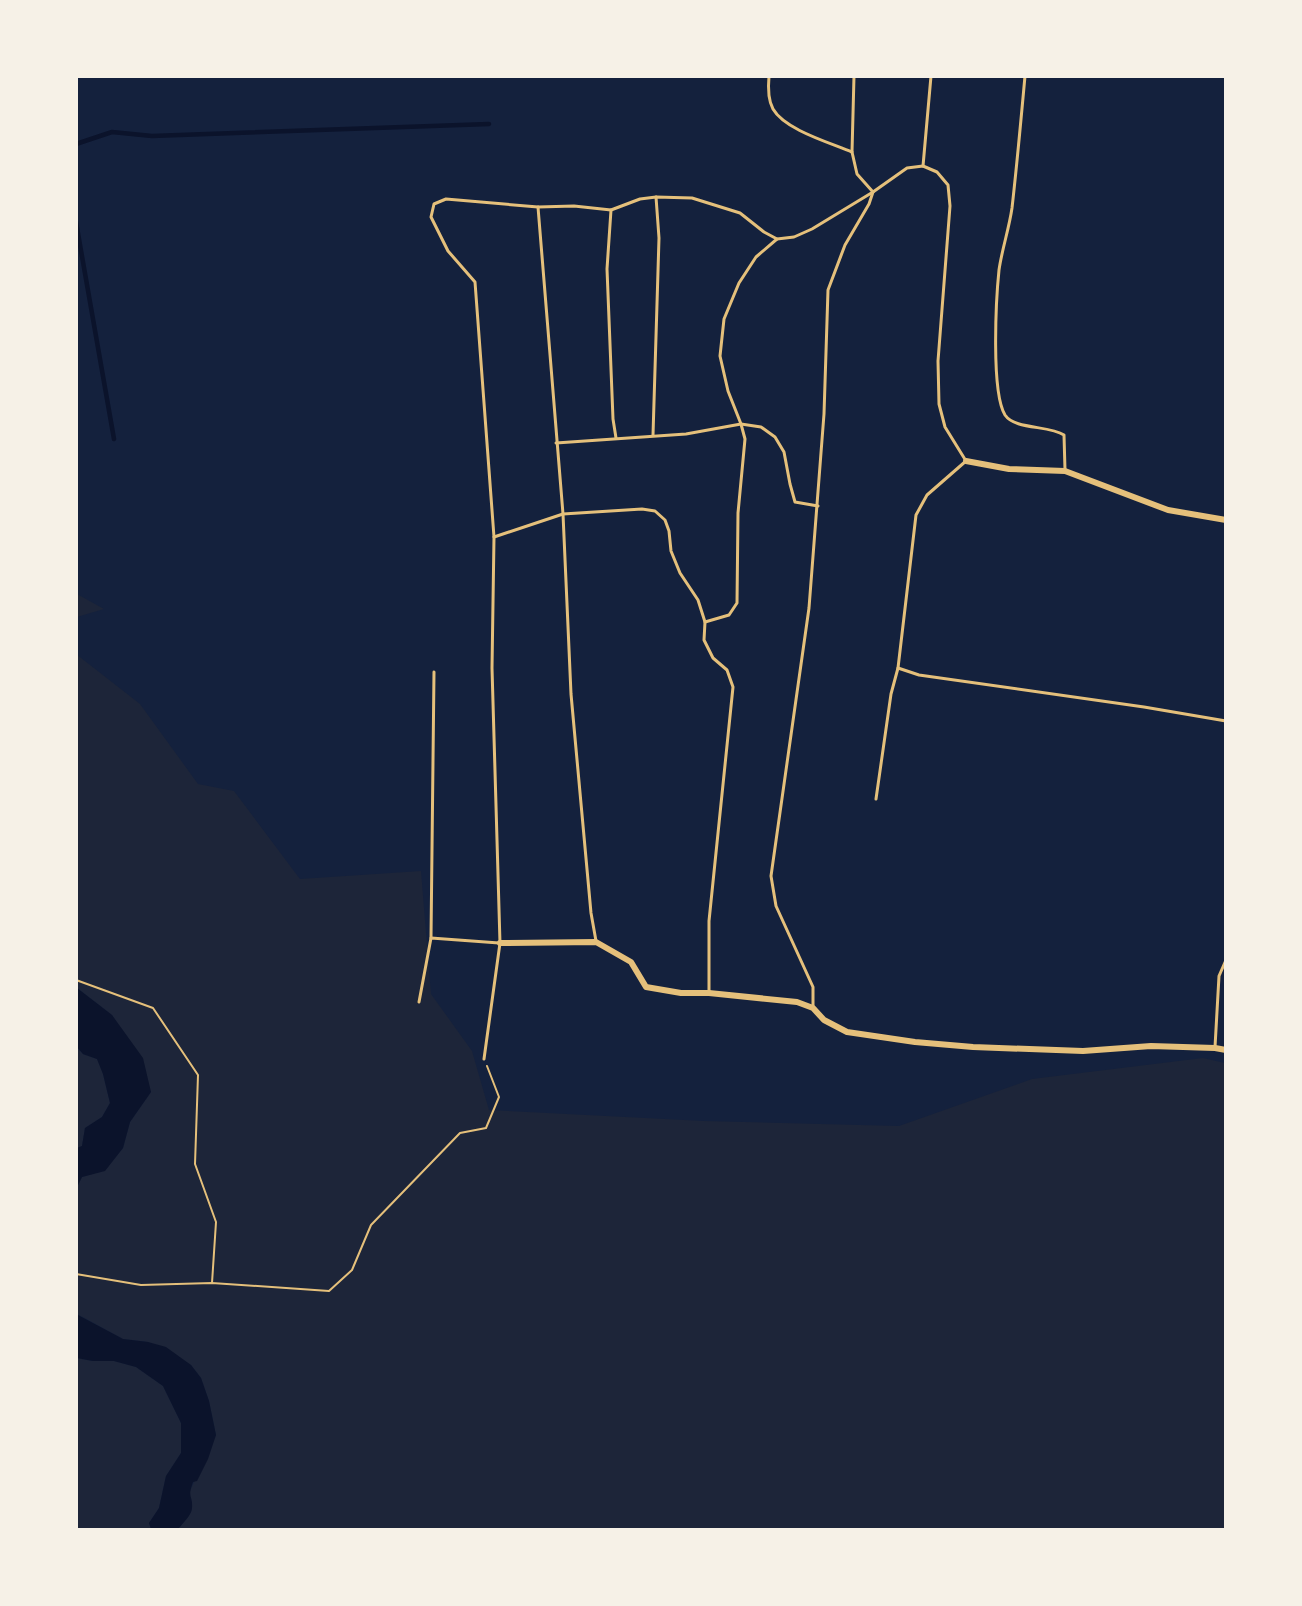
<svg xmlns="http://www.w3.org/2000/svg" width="1302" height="1606" font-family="'Sofia Sans Condensed',sans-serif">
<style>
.green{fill:#1d2539}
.water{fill:#0b132b}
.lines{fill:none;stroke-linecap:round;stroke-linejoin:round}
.stream{stroke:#0b132b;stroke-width:4.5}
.path{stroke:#e5c07b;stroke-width:2}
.service{stroke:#e5c07b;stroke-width:3}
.minor{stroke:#e5c07b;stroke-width:6}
</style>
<rect width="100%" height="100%" fill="#14213d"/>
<g class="green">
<polygon points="77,594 104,609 77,617"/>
<path d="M 76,654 L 140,704 L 198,784 L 234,791 L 300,879 L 421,871 L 431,994 L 472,1051 L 489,1110 L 704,1121 L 899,1126 L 1032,1079 L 1203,1058 L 1225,1063 L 1225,1529 L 178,1529 C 189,1515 195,1513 188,1495 L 216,1435 L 209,1401 L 201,1378 L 191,1365 L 148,1342 L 123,1339 L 77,1314 L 77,1187 L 82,1177 L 105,1170 L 123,1148 L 130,1122 L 151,1092 L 112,1015 L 77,988 Z"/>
<polygon points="76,1047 83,1054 97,1059 103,1074 110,1103 102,1117 85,1128 82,1146 77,1148"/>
<polygon points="76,1358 93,1361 114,1361 136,1367 163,1386 181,1423 181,1453 166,1476 159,1508 149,1523 151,1529 77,1529"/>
</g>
<g class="water">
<polygon points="77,988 112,1015 143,1058 151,1092 130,1122 123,1148 105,1171 82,1177 77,1187 77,1148 82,1146 85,1128 102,1117 110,1103 103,1074 97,1059 83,1054 77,1047"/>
<path d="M 76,1314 L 123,1339 L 148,1342 L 166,1347 L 191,1365 L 201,1378 L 209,1401 L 216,1435 L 208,1459 L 197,1481 L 193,1482 C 187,1499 193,1495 192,1508 C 192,1515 182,1524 178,1529 L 151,1529 L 149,1523 L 159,1508 L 166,1476 L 181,1453 L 181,1423 L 163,1386 L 136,1367 L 114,1361 L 93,1361 L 77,1358 Z"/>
</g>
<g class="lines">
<g class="stream">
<polyline points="76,144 112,132 152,136 489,124"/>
<polyline points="76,222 114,439"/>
</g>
<g class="path">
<polyline points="76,980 153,1008 198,1075 195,1164 216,1222 212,1283"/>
<polyline points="76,1274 141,1285 212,1283 329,1291 352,1270 371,1225 460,1133 486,1128 499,1097 487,1066"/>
</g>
<g class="service">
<path d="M 769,76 C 768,87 768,100 773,109 C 785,130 831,143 852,152"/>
<polyline points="854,76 852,152 857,174 873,192"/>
<path d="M 1025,76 C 1021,120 1017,164 1012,208 C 1009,229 1002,249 999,270 C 996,299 991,392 1005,415 C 1015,430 1049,425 1064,435 L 1065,470"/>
<polyline points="923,166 931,76"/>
<polyline points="538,207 563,514 571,694 591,913 596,941"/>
<polyline points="611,210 607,269 613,419 616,438"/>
<polyline points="653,435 659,238 656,197"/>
<polyline points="556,443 686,434 741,424 761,427 775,437 784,452 790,484 795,502 818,506"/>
<polyline points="494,537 563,514 642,509 655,511 665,520 669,531 671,551 680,573 698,600 705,622 704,640 713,658 727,670 733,687 709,921 709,992"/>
<polyline points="705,622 729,615 737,603 738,513 745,439 741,424 728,391 720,356 724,319 739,283 756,257 777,239"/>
<polyline points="898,668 919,675 1144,707 1226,721"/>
<polyline points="431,938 434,672"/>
<polyline points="419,1002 431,938 499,943"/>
<polyline points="813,1006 813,987 776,906 771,876 809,608 824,414 828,290 845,245 869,204 873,192"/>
<polyline points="1215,1047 1219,976 1226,960"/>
<polyline points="484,1059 500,943 492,668 494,537 475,282 448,251 431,217 434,204 446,199 538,207 574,206 611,210 640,199 656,197 692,198 740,213 764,232 777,239 794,237 812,229 873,192 907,168 923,166 937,172 948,185 950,206 938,361 939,404 945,427 966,461 927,495 916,515 898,668 891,694 876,799"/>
</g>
<g class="minor">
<polyline points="966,461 1009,469 1065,471 1168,510 1226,520"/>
<polyline points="500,943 596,942 631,962 646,987 681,993 709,993 797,1002 813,1008 824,1020 847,1032 915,1042 973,1047 1083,1051 1151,1046 1215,1048 1226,1050"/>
</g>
</g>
<rect width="1302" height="1606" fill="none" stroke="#f6f1e7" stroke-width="156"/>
</svg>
